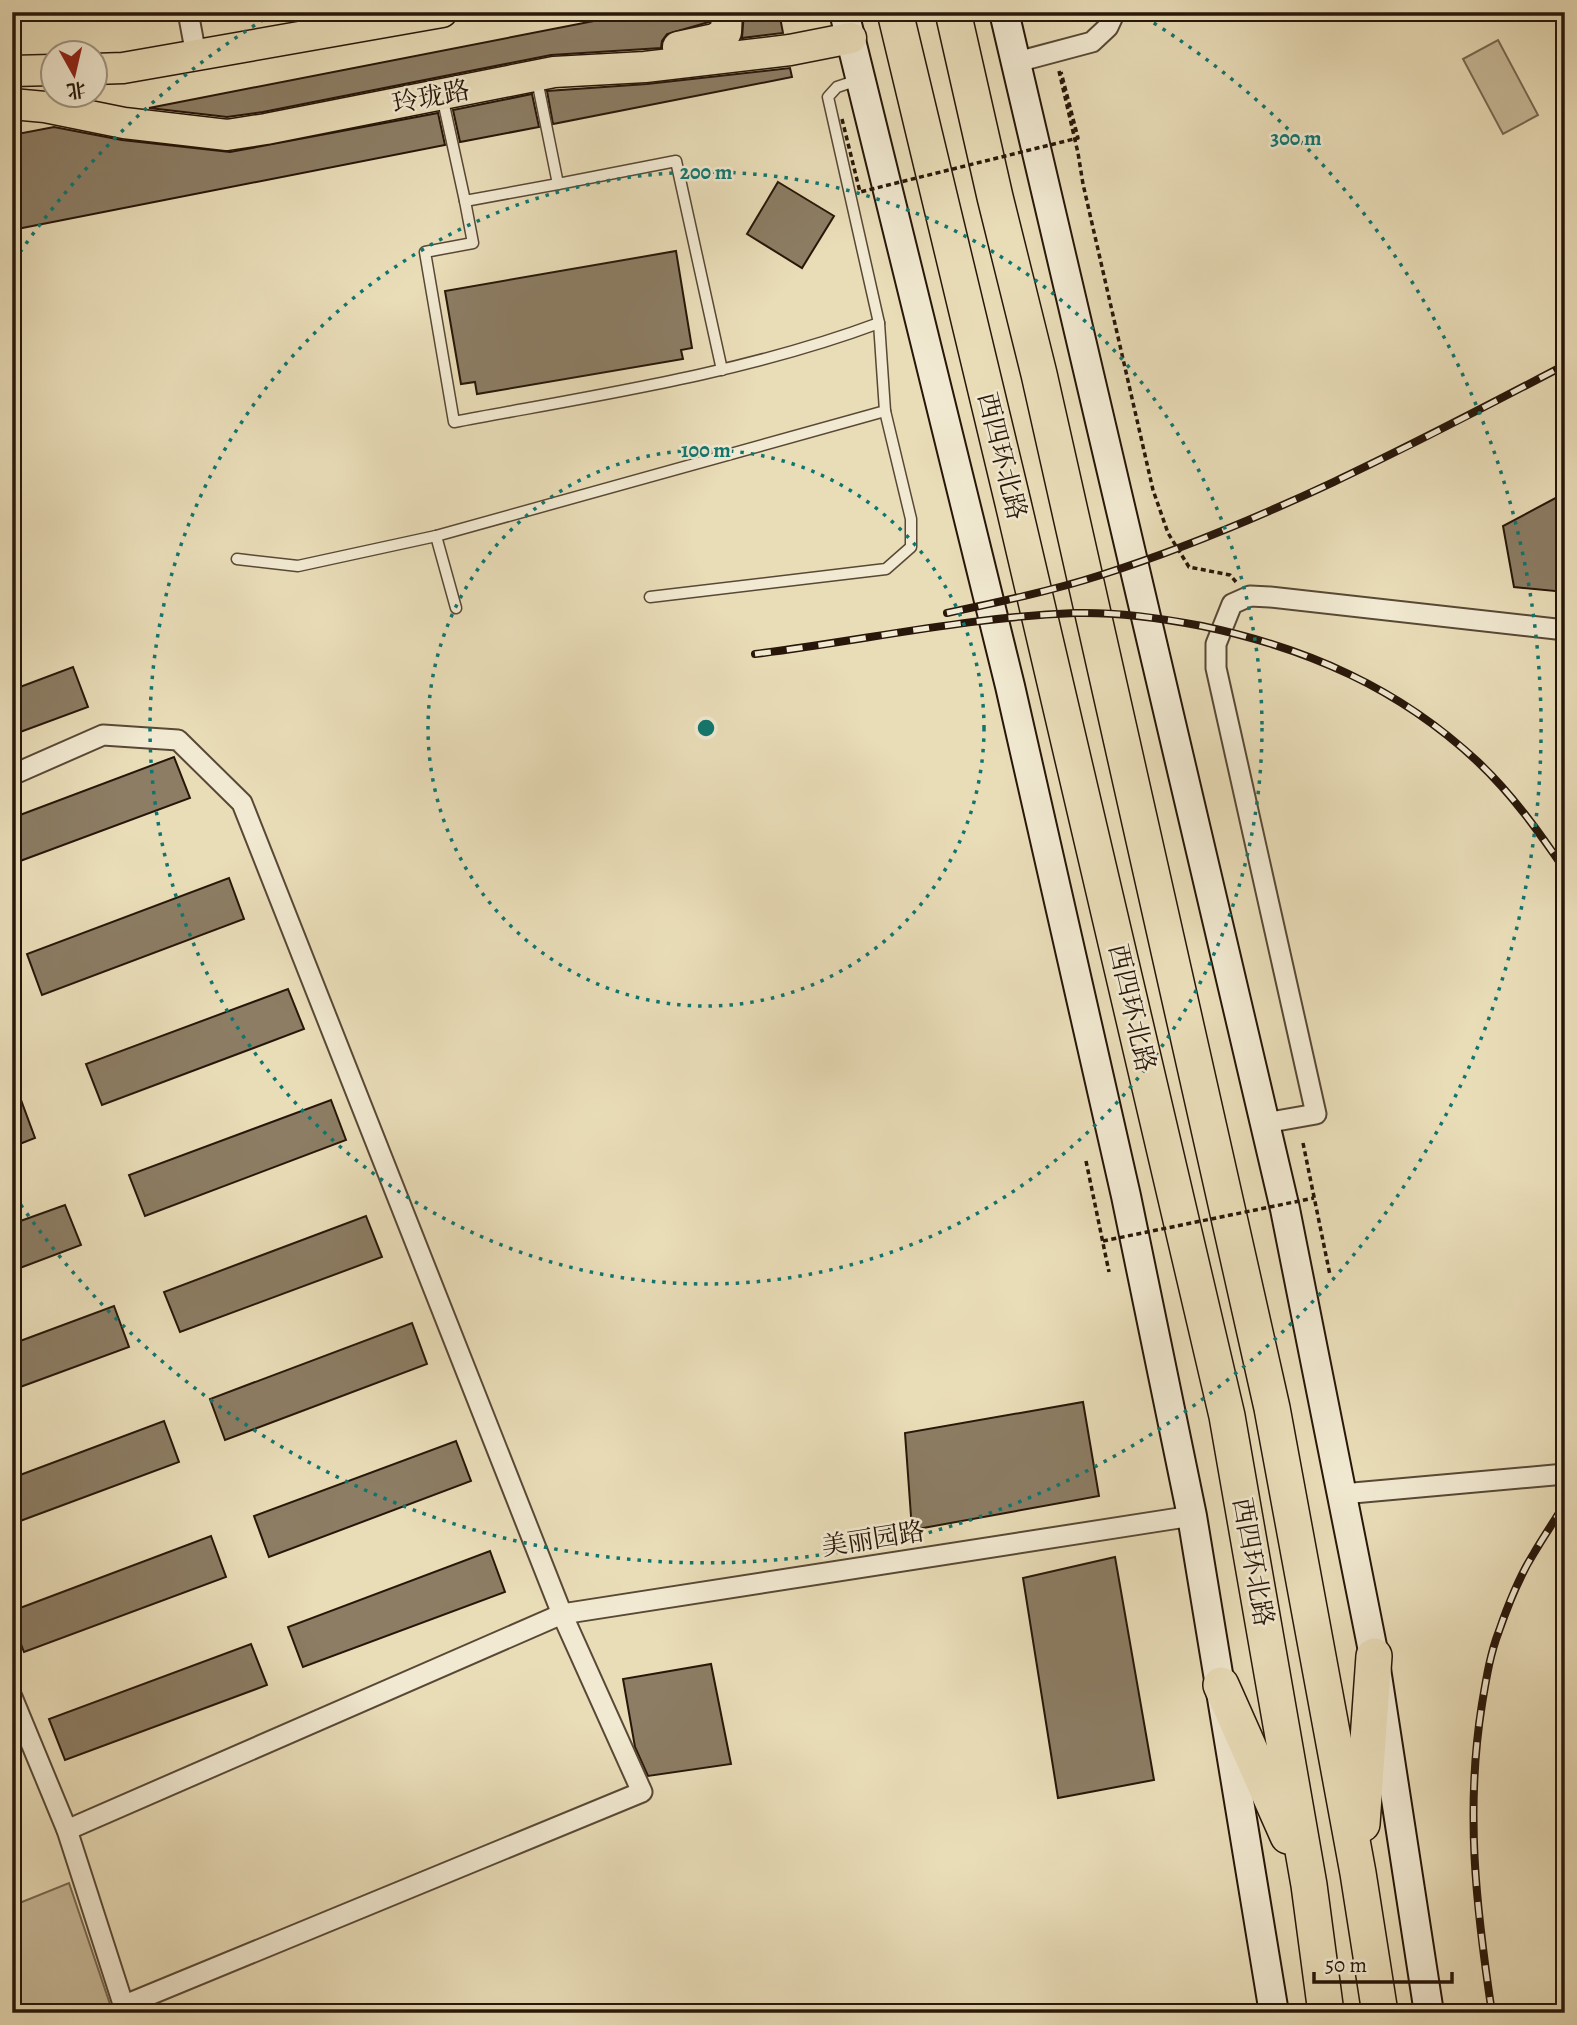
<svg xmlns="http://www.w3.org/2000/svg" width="1577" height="2025" font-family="Alegreya,'Noto Serif SC',serif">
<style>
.green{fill:#c8bb9a;stroke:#786852;stroke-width:2}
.building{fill:#8c7d64;stroke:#271609;stroke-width:2}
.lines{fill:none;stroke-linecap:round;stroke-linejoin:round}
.lane-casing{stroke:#584835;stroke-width:13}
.street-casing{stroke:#584835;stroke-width:23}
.secondary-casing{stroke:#271609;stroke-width:32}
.primary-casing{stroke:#271609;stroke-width:33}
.highway-casing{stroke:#271609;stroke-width:38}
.path{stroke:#271609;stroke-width:3.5;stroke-dasharray:5 3.5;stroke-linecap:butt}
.lane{stroke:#f1e9d1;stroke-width:10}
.street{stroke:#f1e9d1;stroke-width:19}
.secondary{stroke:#f1e9d1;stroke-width:28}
.primary{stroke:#e9ddb8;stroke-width:30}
.highway{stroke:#e9ddb8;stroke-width:35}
.rail-casing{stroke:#271609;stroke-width:8}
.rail{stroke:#f1e9d1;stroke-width:5;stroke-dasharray:16;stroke-linecap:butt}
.path-bridge{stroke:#271609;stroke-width:3.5;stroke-dasharray:5 3.5;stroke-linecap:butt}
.ring{fill:none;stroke:#0f766e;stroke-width:3.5;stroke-dasharray:3.5 7}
.labels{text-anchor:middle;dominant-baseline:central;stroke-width:5;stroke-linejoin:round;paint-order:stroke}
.street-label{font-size:26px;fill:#271609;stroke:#f1e9d1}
.centre{fill:#0f766e;stroke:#f1e9d1;stroke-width:3.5}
.ring-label{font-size:21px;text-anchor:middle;font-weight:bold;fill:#0f766e;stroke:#f1e9d1;stroke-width:5;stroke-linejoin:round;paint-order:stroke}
</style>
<rect width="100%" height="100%" fill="#e9ddb8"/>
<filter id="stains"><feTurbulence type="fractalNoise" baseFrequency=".00286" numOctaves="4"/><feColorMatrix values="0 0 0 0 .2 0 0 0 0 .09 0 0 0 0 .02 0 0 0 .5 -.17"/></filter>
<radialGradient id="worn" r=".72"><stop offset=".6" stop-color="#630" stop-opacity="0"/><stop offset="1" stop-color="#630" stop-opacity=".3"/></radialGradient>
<g class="green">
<polygon points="1498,40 1538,115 1503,134 1463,59"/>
<polygon points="69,1883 113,2013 12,2013 12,1906"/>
</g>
<g class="building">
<polygon points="640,12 709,12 709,22 667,34 662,41 661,48 551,55 263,112 227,117 149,108"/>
<polygon points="744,12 779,12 783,33 742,38"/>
<polygon points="790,68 792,77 553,124 547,91 647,84"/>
<polygon points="532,94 539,127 460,142 453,110"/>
<polygon points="438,113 445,145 12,230 12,135 54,127 122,140 230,152"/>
<polygon points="778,182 834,216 802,268 747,234"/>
<polygon points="676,251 692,348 681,350 683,359 477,394 475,382 461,384 445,291"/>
<polygon points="1565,493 1565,592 1514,587 1503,526"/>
<polygon points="73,667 88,707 12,735 12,690"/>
<polygon points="174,757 190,798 12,864 12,818"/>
<polygon points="229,878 244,919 42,995 27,954"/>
<polygon points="288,989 304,1029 102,1105 86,1064"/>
<polygon points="14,1081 35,1138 12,1147 12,1082"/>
<polygon points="331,1100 346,1140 145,1216 129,1175"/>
<polygon points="65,1205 81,1245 12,1271 12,1224"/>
<polygon points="366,1216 382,1257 180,1332 164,1292"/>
<polygon points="114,1306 129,1347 12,1390 12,1344"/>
<polygon points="412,1323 427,1364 225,1440 210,1399"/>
<polygon points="1083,1402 1099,1496 912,1530 905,1433"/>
<polygon points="164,1421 179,1462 12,1524 12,1478"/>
<polygon points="456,1441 471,1481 269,1557 254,1516"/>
<polygon points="211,1536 226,1577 24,1652 12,1621 12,1611"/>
<polygon points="490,1551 505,1592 303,1667 288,1627"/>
<polygon points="1115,1557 1154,1780 1058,1798 1023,1578"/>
<polygon points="251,1644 267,1685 65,1760 49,1719"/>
<polygon points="711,1664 731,1764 648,1776 635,1747 623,1679"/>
</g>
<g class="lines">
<defs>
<g id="lane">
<polyline points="537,80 558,184 676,161 722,370"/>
<polyline points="442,96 465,201 558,184"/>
<path d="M 465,201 L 473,243 L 425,252 L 454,422 C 597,395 742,374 879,323"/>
<polyline points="436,536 456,608"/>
<polyline points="237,559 298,566 436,536 885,411 879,323 828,97 837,87 858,80"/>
<polyline points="650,597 886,569 911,547 911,519 885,411"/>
</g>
<g id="street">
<polyline points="188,12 196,55"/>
<polyline points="1017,62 1092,42 1108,27 1115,12"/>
<polyline points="12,775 103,735 178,740 242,803 562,1614 642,1792 125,2005"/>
<polyline points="1265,1123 1316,1114 1216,668 1216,644 1232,604 1250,596 1270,597 1565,630"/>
<polyline points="1342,1494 1565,1474"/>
<polyline points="12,1697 67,1830 126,2013"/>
<polyline points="67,1830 562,1614 1192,1516"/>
</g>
<g id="secondary">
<polyline points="844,12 1010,686 1126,1196 1192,1516 1274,2013"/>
<polyline points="1004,12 1285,1209 1374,1656 1429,2013"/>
</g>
<g id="primary">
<polyline points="678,47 715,39 726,32 727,12"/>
<polyline points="94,69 123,68 442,12"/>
<polyline points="12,71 52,70"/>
<polyline points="12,104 45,107 124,123 227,135 266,129 554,72 645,67 790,50 851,38"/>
</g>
<g id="highway">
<polyline points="895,12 1013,503 1227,1416 1309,1885 1326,2013"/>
<polyline points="953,12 995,197 1039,374 1272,1408 1358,1873 1380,2013"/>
<polyline points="1221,1685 1288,1836"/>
<polyline points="1362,1824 1374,1656"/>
</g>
</defs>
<use href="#lane" class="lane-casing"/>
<use href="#street" class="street-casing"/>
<use href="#secondary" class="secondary-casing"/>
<use href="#primary" class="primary-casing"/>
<use href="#highway" class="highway-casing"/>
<g class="path">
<polyline points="1059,71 1078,153 1083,184 1153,490 1168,533 1189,567 1230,575 1236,582"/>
<polyline points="1303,1143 1330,1275"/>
<polyline points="1086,1161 1109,1272"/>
</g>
<use href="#lane" class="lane"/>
<use href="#street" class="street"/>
<use href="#secondary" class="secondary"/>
<use href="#primary" class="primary"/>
<use href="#highway" class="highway"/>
<defs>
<g id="rail">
<path d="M 947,613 C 999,602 1051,591 1101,575 C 1264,523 1414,444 1565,365"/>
<path d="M 755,654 C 861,641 968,617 1075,613 C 1117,612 1161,618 1202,626 C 1307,648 1399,688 1478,762 C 1512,794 1539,832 1565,870"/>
<path d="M 1492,2013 C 1476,1907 1465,1810 1482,1704 C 1486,1680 1490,1654 1499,1631 C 1508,1605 1519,1577 1534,1553 C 1544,1536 1555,1520 1565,1503"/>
</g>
</defs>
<use href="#rail" class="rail-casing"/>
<use href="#rail" class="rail"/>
<g class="path-bridge">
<polyline points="842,119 860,192 1078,138 1061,72"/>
<polyline points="1103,1241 1314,1198"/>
</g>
</g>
<g class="ring">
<circle cx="706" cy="728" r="278"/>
<circle cx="706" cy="728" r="556"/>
<path d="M14 261A835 835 0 0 1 276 12M1136 12A835 835 0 1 1 14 1195"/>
</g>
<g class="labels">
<g class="street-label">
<text transform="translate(431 97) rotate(-11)">玲珑路</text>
<text transform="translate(1002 456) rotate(76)">西四环北路</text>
<text transform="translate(1132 1008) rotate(77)">西四环北路</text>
<text transform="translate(873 1539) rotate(-9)">美丽园路</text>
<text transform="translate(1253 1562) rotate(80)">西四环北路</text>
</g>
</g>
<circle cx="706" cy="728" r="10" class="centre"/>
<g class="ring-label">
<text x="1296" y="145">300 m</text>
<text x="706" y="179">200 m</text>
<text x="706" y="457">100 m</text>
</g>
<rect width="1577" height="2025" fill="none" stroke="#e9ddb8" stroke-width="42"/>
<rect x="14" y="14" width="1549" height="1997" fill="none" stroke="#271609" stroke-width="3.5"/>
<rect x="21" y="21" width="1535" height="1983" fill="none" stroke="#271609" stroke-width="2"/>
<g transform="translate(74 74) rotate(172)"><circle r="33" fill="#f1e9d1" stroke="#a09581" stroke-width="2"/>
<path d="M0-5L12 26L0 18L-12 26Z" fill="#8f2418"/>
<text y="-10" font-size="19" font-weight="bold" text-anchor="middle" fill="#271609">北</text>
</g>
<path d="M1314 1972v10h138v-10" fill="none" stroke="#271609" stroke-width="3.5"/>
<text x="1325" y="1972" font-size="21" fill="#271609" stroke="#f1e9d1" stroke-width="5" paint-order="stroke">50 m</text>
<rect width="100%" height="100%" filter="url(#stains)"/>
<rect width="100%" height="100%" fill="url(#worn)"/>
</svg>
